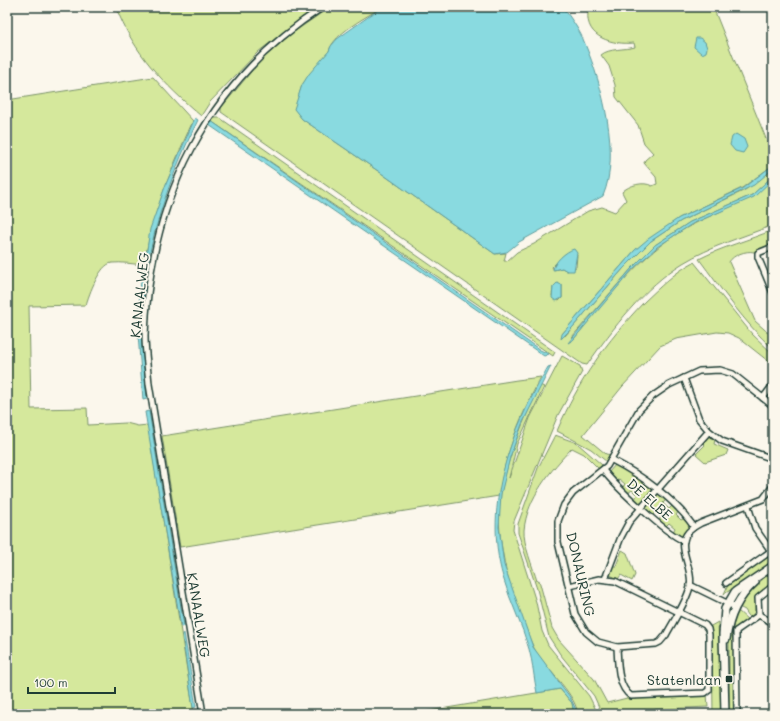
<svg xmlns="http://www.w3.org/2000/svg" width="780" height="721" font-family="Mali,sans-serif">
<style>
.green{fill:#d5e89c;stroke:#7a9268;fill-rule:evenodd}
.water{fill:#89dae0;stroke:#5f9b9b}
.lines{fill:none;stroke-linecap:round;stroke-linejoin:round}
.minor-casing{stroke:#1f3d34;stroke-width:8}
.secondary-casing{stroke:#1f3d34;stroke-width:10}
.minor{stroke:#fbf7ec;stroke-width:5}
.secondary{stroke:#fbf7ec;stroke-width:7}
.poi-dot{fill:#1f3d34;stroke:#fbf7ec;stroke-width:1.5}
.labels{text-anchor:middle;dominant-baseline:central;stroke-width:3.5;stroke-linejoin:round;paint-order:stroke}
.street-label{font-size:14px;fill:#1f3d34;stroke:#fbf7ec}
.poi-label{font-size:14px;fill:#1f3d34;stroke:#fbf7ec;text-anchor:end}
</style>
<rect width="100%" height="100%" fill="#fbf7ec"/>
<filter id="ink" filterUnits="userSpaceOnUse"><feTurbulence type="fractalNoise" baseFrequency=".025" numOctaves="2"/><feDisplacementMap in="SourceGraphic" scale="8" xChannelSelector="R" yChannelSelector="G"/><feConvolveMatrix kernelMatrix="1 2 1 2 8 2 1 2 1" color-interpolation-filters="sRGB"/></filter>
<g filter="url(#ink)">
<g class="green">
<path d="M 116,7 L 316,7 L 258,52 L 210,102 L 201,116 C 165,85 133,53 116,7 Z"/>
<path d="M 330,7 L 382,7 C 367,17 334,33 329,51 L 302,85 L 295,109 L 302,119 L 381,173 L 495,254 L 506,253 L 504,261 L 507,261 L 517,252 L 534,244 L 588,211 L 602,207 L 615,212 L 626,200 L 622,192 C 629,185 644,181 652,186 L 657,184 L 656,177 L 644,163 L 645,160 L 653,153 L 644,143 L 638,125 L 616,97 L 615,85 L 609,66 L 601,55 C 609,48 625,50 635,47 L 634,43 C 613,45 585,38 588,12 L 583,7 L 713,7 L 773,156 L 773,165 L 742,188 L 679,218 L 635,250 L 562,334 L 565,336 L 572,328 L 623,269 L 651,241 L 681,221 L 745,190 L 773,169 L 773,176 L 752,195 L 690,222 L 655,245 L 632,268 L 572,337 L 573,340 C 604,303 634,262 675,235 C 708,213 743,207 773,179 L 773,225 C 743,237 711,246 683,263 C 644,287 613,328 587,365 L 582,364 L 221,112 L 221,108 L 260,61 L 291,34 ZM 565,254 L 577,255 L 576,267 L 567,271 L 562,268 L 554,270 L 552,267 ZM 562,285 L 562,298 L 559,301 L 552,296 L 553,287 Z"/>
<path d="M 153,77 L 193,121 C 172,167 152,214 144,265 C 133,264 122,262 112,263 C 100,264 89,294 86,305 L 29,306 L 31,409 L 87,408 L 88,425 L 126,423 L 138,426 L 148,425 L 194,714 L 7,714 L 7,100 Z"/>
<polygon points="215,118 220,118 555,352 553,356 211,121"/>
<path d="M 773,230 L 773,245 L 758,252 L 757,250 L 754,252 C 746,250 733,255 729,262 L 755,321 L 773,337 L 773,349 C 744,322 722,290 699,259 C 722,247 749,240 773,230 Z"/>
<path d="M 694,262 L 752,334 L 773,354 L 773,365 L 739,338 L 728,333 L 717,332 L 676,339 L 660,346 L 622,387 L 583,435 L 606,454 L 612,455 L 607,462 L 591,449 L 557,431 C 579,380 606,342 644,302 C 660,287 675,272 694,262 Z"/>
<path d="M 562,356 L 580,366 L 582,372 L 558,415 L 514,521 L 513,530 L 536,602 L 542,631 L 548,645 L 589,696 L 598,714 L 578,714 C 574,690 543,668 533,646 C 513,603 493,541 501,493 C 508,455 524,420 540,385 L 544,387 L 517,444 L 509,478 L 530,418 Z"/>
<path d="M 541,377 C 521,415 505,453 499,496 L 180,547 L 162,436 L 517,380 Z"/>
<path d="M 555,435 L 577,443 L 602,465 L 599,469 L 584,454 L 572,448 C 551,470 527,498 524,530 C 523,544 533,567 537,581 L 539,580 L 552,628 L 559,640 L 594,679 L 607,703 L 627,698 L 707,694 L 708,707 L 620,711 L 602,714 L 594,696 L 560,654 L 549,637 L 537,589 L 518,533 L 518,524 L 538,468 Z"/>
<polygon points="707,436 715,440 714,444 728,450 726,455 705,462 696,454 705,445 702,442"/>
<polygon points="616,464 618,467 637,476 654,490 641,504 635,499 637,495 632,490 628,493 622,488 625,484 619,479 615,482 608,473"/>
<polygon points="658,493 666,500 663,503 669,509 673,505 679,511 676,515 681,520 685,518 691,525 682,537 673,532 675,528 669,523 666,526 659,520 662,516 656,512 653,515 645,508"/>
<polygon points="622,550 627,553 635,575 632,581 621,575 618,579 610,575 613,566 616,566"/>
<polygon points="773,554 773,563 724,594 728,585"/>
<polygon points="773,570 773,583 756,596 755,612 750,618 745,610 739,607 754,587"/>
<polygon points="737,610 748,620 735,631 736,714 729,714 729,642"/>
<polygon points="718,622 722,714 713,714 712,632 709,627"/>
<polygon points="770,653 773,655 773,702 769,700 768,657"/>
<polygon points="560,689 572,703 574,714 411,714"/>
<polygon points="707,711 707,714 643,714 704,711"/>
</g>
<g class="water">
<path d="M 382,7 L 563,7 C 571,19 580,30 585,44 C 602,84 621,154 603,196 L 519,242 L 507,252 L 495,254 L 381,173 L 302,119 L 294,109 L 302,85 L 309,74 L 329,51 L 331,46 L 337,39 Z"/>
<polygon points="696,38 700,38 705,42 707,48 706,52 702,54 694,47"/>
<path d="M 195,118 L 198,120 C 174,168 156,217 146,271 L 144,271 L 150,229 L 166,184 Z"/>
<polygon points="211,121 540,350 549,354 544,356 209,125"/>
<polygon points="736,134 744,139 747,147 743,153 735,151 730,145 732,137"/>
<polygon points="773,165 773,169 754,185 681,221 651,241 623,269 572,328 561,339 562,334 635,250 648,239 679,218 743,188"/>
<polygon points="773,176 773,179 754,197 692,224 657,247 633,269 573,340 568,343 632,268 655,245 690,222 752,195"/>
<path d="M 574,249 L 577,253 L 574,271 L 567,271 L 562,268 L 553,270 C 554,262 566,251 574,249 Z"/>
<polygon points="141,280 145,281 142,322 138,322"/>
<polygon points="557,283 562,285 562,298 556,301 552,298 553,287"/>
<polygon points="138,334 141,334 147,399 143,400"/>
<path d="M 551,366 L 522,424 L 510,457 L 501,494 L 499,527 L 504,565 L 533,647 L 570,697 L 578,714 L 574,714 L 572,703 L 560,689 L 537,693 C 534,679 533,663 529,649 C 522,624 510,602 503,577 C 482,504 512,429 548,367 Z"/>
<polygon points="149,411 184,626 181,627 145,412"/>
<polygon points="184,633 196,707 193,708 182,634"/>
</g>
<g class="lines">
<defs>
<g id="minor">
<polyline points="773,247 758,253 758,257 773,293"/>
<polyline points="763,398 773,385"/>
<path d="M 773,406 L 733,374 L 720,370 L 699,371 L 669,385 L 653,396 L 639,410 L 607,466 L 573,493 L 564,505 L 558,521 L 558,542 L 575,614 L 586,632 L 598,642 L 617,647 L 656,644 L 660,642 L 666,635 C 674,620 686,603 690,587 C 695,563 666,540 701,523 L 763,499 L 773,486"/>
<polyline points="709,431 722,441 773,459"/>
<path d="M 612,460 C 641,475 675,499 694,527"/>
<path d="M 603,470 C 616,487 665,533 684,541"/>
<polyline points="748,506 755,528 771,551 773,550"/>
<polyline points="605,579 621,537 629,522 709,431 699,419 684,378"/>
<polyline points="726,583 771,551"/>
<polyline points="690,585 735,607"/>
<path d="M 569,586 L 599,579 L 615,581 L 705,625 L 708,629 L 709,635 L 709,690 L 705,693 L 631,696 C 617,687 618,662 617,647"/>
<polyline points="759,615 758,598 773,586"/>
<polyline points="759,615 773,623"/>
<path d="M 203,714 L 149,384 C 148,369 145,352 145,336 C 149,199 207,82 323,7"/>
<polyline points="737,714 736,631 759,615"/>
</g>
<g id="secondary">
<path d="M 726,639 C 729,616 738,597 755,582"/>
<polyline points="725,714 723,634 725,609 735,592 773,566"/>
</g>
</defs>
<use href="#minor" class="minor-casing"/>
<use href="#secondary" class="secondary-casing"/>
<use href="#minor" class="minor"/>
<use href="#secondary" class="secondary"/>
</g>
</g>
<rect class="poi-dot" x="725" y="675" width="8" height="8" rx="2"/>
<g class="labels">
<g class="street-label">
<text transform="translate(139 295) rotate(-84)">KANAALWEG</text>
<text transform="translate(650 499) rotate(41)">DE ELBE</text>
<text transform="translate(581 574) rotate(77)">DONAURING</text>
<text transform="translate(199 615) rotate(81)">KANAALWEG</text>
</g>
<g class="poi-label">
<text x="721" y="679">Statenlaan</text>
</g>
</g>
<rect width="780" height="721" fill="none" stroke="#fbf7ec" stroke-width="24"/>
<rect x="12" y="12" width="756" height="697" fill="none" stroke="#1f3d34" stroke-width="1.5" filter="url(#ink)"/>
<path d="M28 687v6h87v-6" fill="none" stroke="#1f3d34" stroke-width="2"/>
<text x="34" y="687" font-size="12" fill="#1f3d34" stroke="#fbf7ec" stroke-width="3" paint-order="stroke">100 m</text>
</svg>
